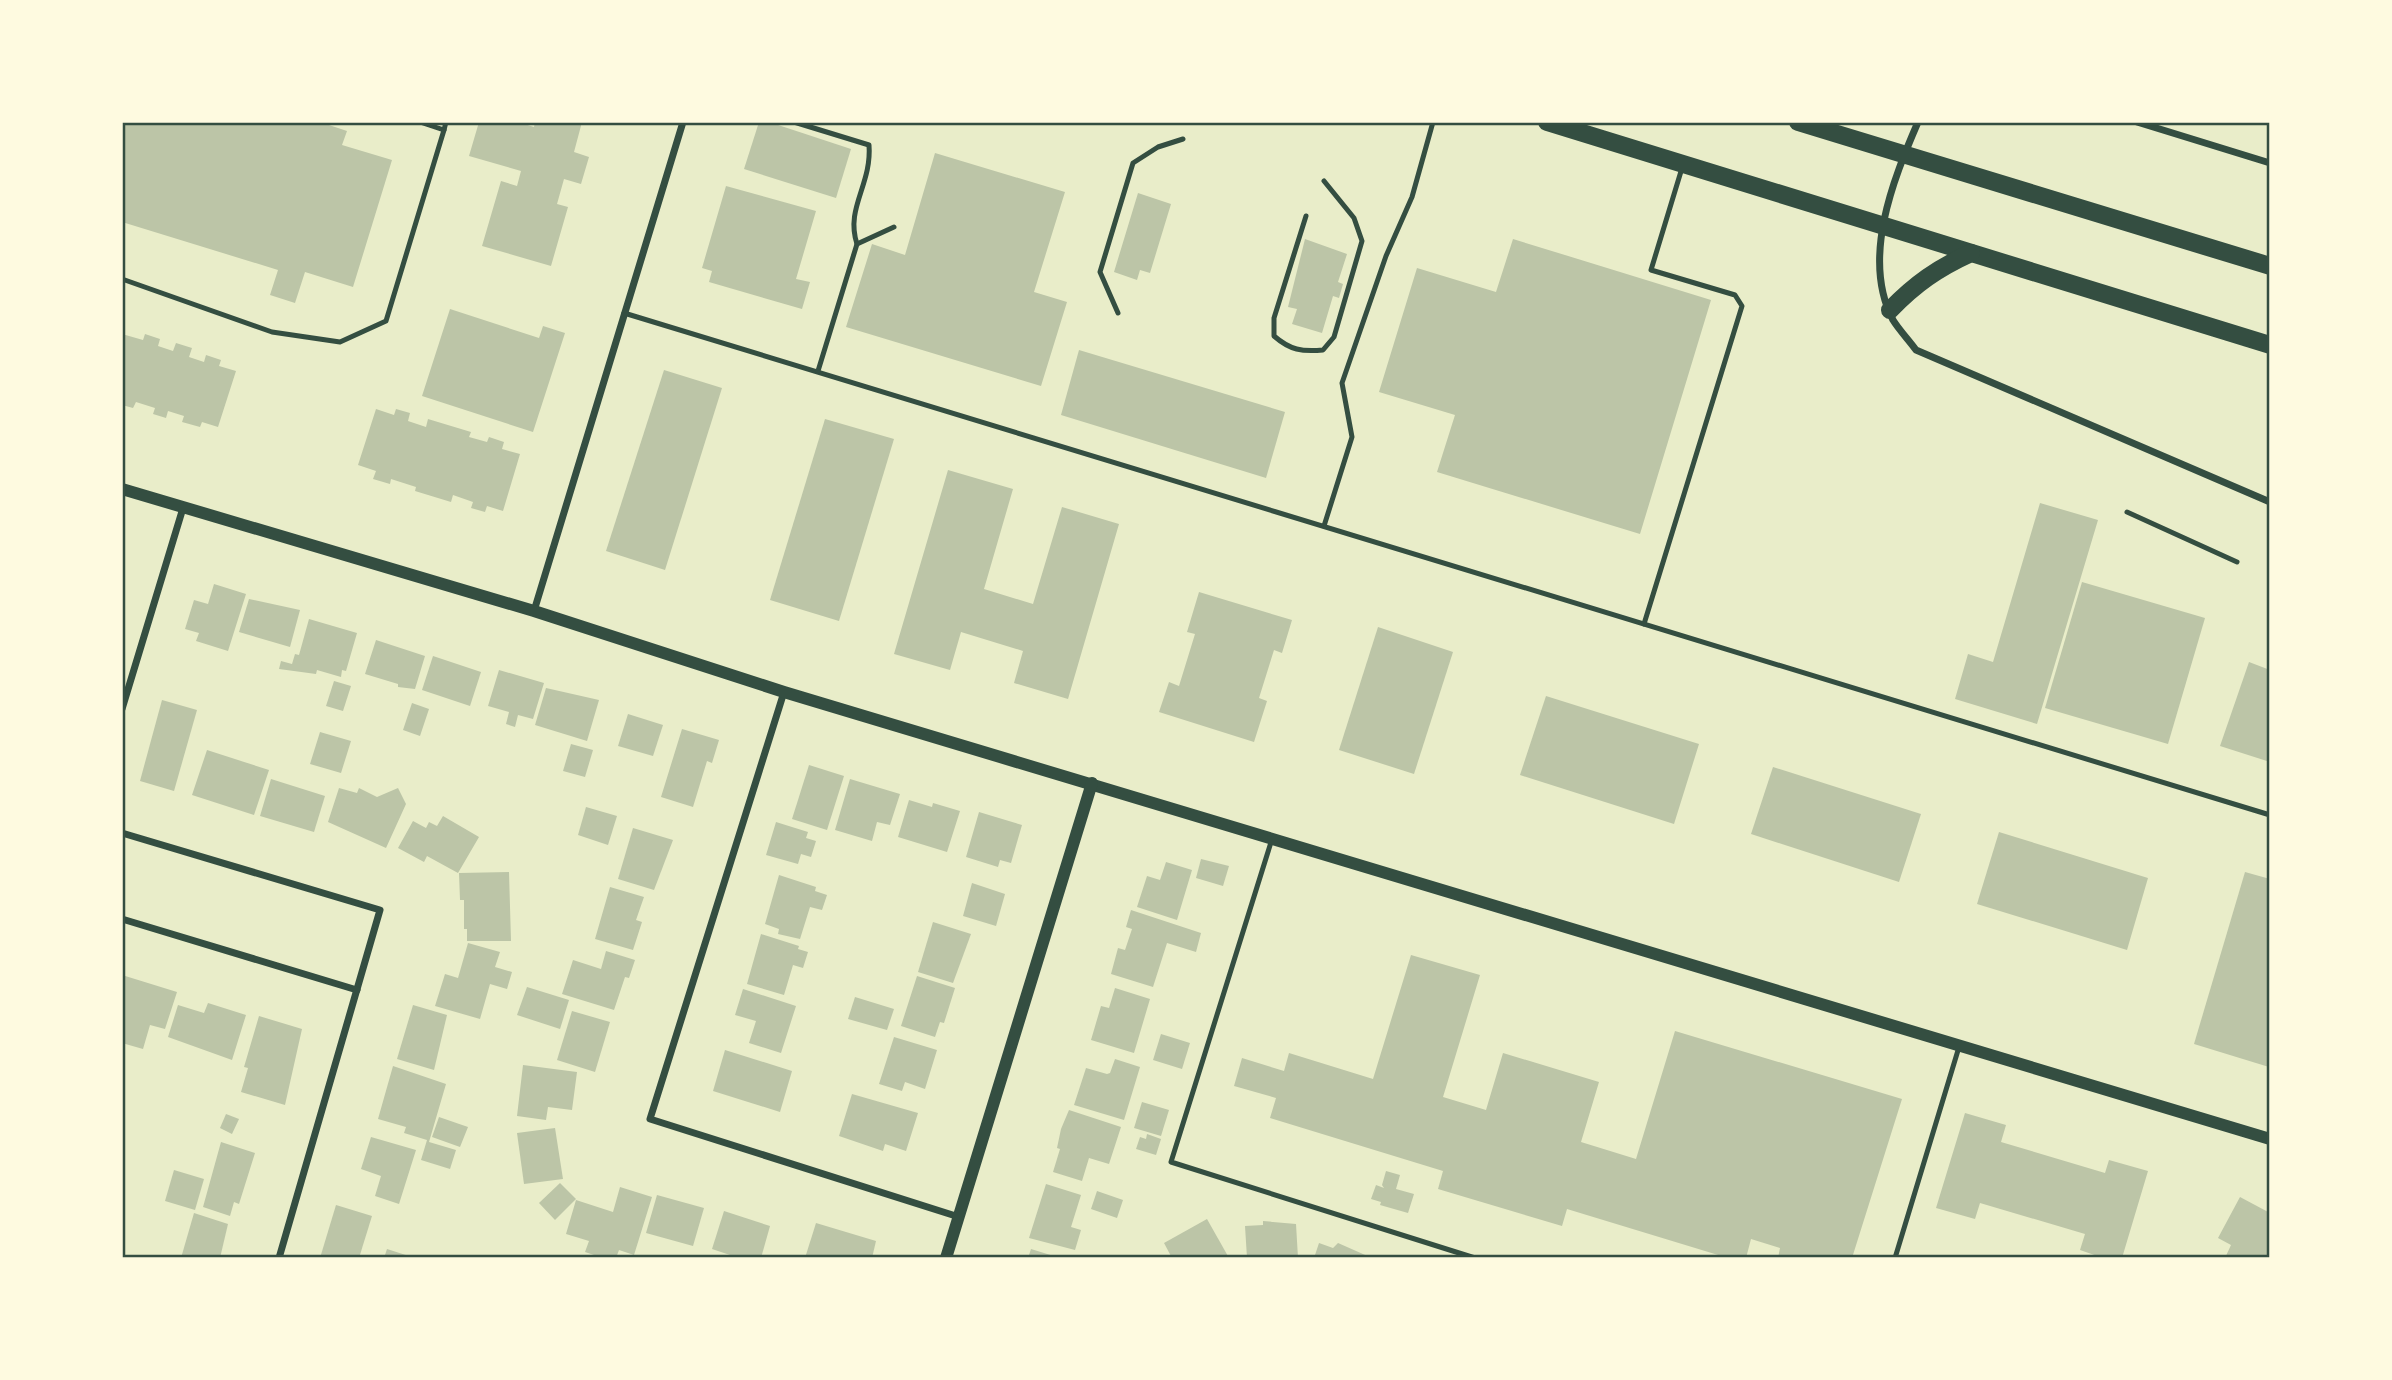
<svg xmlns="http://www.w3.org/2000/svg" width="2392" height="1380" font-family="'Sofia Sans Condensed',sans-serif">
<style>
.building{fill:#bcc5a7}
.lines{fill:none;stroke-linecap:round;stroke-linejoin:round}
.service{stroke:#344e41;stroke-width:5}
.minor{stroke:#344e41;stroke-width:7}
.tertiary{stroke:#344e41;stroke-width:12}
.primary{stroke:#344e41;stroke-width:18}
.neatline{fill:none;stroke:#344e41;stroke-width:2.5}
</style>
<rect width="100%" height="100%" fill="#e9edc9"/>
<g class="building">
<polygon points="122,122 320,122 347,131 342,145 392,160 353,287 305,272 295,303 270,295 278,270 122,222"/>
<polygon points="479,122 518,122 534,127 535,122 582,122 574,152 589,157 581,184 564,179 557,204 568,207 551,266 482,246 501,181 517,186 521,171 469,156"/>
<polygon points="759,122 769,122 851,149 836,198 744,169"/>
<polygon points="935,153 1065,192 1034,292 1067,302 1041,386 846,327 872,244 905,255"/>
<polygon points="726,186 816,211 796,279 810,282 802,309 709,282 712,271 702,268"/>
<polygon points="1138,193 1171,204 1150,273 1140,270 1137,280 1114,272"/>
<polygon points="1305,239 1347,254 1338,282 1343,284 1339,298 1333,296 1322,333 1292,324 1297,309 1288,307"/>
<polygon points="1513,239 1711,300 1640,534 1437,472 1455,415 1379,392 1417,268 1496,292"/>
<polygon points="450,309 539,338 543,326 565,333 533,432 422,396"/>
<polygon points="122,334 143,340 145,334 160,339 158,346 173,351 176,343 192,348 189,357 204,362 206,355 221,360 219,366 236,371 218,427 202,422 200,427 182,422 184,416 168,411 166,418 153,414 155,408 136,402 133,408 122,405"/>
<polygon points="1079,350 1285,412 1266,478 1061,415"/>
<polygon points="664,370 722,388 665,570 606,551"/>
<polygon points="376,409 394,415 396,409 410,413 408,421 426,427 428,419 471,432 469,437 487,442 489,437 504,442 502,449 520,454 503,511 487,506 485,512 471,508 473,502 453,495 451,502 415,491 416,487 391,479 390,484 373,479 376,471 358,465"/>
<polygon points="825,419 894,439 839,621 770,600"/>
<polygon points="948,470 1013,489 984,589 1033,604 1062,507 1119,524 1068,699 1014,683 1023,651 961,632 950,670 894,654"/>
<polygon points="2040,503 2098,520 2037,724 1955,699 1968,654 1993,662"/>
<polygon points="2082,582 2205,618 2168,744 2045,708"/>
<polygon points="214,584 246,594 228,651 196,641 199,633 185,629 194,600 208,604"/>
<polygon points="1199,592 1292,620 1282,653 1274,650 1259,698 1267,701 1254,742 1159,712 1169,682 1179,686 1195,634 1187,632"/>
<polygon points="249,599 300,610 290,647 239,632"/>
<polygon points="309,619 357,633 346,671 342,670 341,677 317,670 316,674 279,669 281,661 292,664 295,654 299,655"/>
<polygon points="1378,627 1453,652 1414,774 1339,750"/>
<polygon points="376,640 425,656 415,689 398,687 398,684 365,674"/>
<polygon points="433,656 481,672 470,706 422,690"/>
<polygon points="2249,662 2270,670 2270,762 2220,746"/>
<polygon points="499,670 544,683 533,719 518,715 515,727 506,724 509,712 488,706"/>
<polygon points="334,681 351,686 343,711 326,706"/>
<polygon points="546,688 599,700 587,741 535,725"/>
<polygon points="1546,696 1699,744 1674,824 1520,775"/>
<polygon points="162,700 197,710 174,791 140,781"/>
<polygon points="412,703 429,709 420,736 403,730"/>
<polygon points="628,714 663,725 653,756 618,746"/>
<polygon points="682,729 719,740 712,763 707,761 693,807 661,797"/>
<polygon points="320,732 351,741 341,773 310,764"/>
<polygon points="571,744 593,750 585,777 563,771"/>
<polygon points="207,750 269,770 254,815 192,795"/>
<polygon points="809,765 844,776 827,830 792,819"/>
<polygon points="1773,767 1921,814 1899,882 1751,834"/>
<polygon points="271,779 325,796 314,832 260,816"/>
<polygon points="850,779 900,794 890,825 877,822 872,841 835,830"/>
<polygon points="339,788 357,793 359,788 377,797 398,788 406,804 386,848 328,822"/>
<polygon points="909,800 932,807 933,803 960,811 947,852 898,837"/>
<polygon points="586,807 617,816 608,845 578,835"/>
<polygon points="979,812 1022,825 1011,863 1000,860 998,867 966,857"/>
<polygon points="443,816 479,837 458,873 427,856 424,862 398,848 413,821 426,828 429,822 437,826"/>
<polygon points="776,822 808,832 806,838 816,841 811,857 801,854 798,864 766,855"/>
<polygon points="633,828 673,840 654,890 618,879"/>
<polygon points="1999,832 2148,878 2127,950 1977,904"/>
<polygon points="1201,859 1229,866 1223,886 1196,878"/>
<polygon points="1166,862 1192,870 1177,920 1137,907 1147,876 1160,880"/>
<polygon points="509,872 511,941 467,941 467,929 464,929 464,900 460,900 459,873"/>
<polygon points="2245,872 2270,879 2269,1067 2194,1044"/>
<polygon points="779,875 816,887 815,891 827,895 822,910 810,907 800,939 778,934 779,929 765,924"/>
<polygon points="972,883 1005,894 996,926 963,916"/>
<polygon points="610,887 644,897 636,920 642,922 633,950 595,939"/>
<polygon points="1131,910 1201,933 1196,952 1167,943 1153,987 1111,974 1118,948 1125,950 1132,929 1126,927"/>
<polygon points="933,922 971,934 953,983 918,972"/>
<polygon points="761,934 799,946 798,949 808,952 803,968 793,965 784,995 747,984"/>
<polygon points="468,943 500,952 495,967 512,972 507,989 490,984 480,1019 435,1006 445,974 458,978"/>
<polygon points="606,951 635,960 629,978 625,977 614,1010 562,994 573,960 601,969"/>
<polygon points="1411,955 1480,975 1443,1097 1486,1110 1503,1053 1599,1082 1581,1142 1636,1159 1675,1031 1902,1099 1852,1258 1778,1258 1780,1248 1751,1239 1746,1258 1728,1258 1567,1209 1562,1226 1438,1189 1443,1171 1270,1118 1276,1098 1234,1086 1242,1058 1284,1071 1289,1053 1373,1079"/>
<polygon points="122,975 177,992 165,1029 150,1025 143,1049 122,1043"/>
<polygon points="917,976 955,988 944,1023 940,1022 935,1037 901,1026"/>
<polygon points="527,987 569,1000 560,1029 517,1015"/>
<polygon points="1115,988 1150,999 1134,1053 1091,1040 1101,1006 1109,1008"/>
<polygon points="743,989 796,1006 781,1053 749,1043 756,1021 735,1015"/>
<polygon points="855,997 894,1009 887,1030 848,1019"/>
<polygon points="208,1003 246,1015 232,1060 168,1037 178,1005 204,1013"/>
<polygon points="413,1005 447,1015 434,1070 397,1059"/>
<polygon points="572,1011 610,1022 595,1072 557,1060"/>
<polygon points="259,1016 302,1029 285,1105 241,1092 248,1068 244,1067"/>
<polygon points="1161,1034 1190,1043 1182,1069 1153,1060"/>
<polygon points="894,1037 937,1050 925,1089 905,1082 902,1091 879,1084"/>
<polygon points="725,1050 792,1071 780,1112 713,1091"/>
<polygon points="1115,1059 1140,1067 1124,1120 1074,1105 1086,1068 1107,1074 1110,1073"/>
<polygon points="523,1065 577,1072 572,1110 548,1107 546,1120 517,1116"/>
<polygon points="393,1066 446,1084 429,1142 456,1150 450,1169 421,1160 427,1140 404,1133 406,1127 378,1119"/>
<polygon points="852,1094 918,1113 906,1151 885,1144 883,1151 839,1136"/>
<polygon points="1142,1102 1169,1110 1161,1136 1134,1128"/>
<polygon points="1069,1110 1121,1127 1109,1164 1089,1158 1082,1181 1053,1172 1060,1149 1057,1148 1061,1129"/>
<polygon points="1965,1113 2006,1125 2001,1142 2105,1173 2109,1160 2148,1171 2122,1258 2103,1258 2080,1250 2085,1234 1980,1203 1975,1219 1936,1208"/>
<polygon points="226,1114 239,1119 232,1134 220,1128"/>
<polygon points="439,1117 468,1127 460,1147 432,1137"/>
<polygon points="555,1128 563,1179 524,1184 517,1133"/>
<polygon points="1147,1134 1161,1139 1156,1155 1136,1149 1140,1137 1146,1139"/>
<polygon points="371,1137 416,1150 399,1204 375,1196 381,1176 361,1169"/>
<polygon points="221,1142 255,1153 239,1204 234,1202 230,1216 203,1207"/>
<polygon points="174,1170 204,1179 195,1210 165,1201"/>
<polygon points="1386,1171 1400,1175 1396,1189 1414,1194 1408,1213 1380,1205 1381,1202 1371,1199 1376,1185 1384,1188 1382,1185"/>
<polygon points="560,1183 576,1199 555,1220 539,1203"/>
<polygon points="1046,1184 1081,1195 1071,1227 1081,1230 1075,1250 1029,1238"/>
<polygon points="620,1187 652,1197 634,1255 619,1250 616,1258 603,1258 585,1252 589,1241 566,1234 576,1200 613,1212"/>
<polygon points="1097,1191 1123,1200 1117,1218 1091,1209"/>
<polygon points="657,1195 704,1208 693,1246 646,1233"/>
<polygon points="2240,1197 2270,1213 2270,1258 2225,1258 2231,1245 2218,1238"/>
<polygon points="336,1205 372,1216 359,1258 320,1258"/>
<polygon points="724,1211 770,1226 761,1258 739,1258 712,1249"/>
<polygon points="194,1213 228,1224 220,1258 181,1258"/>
<polygon points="1207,1219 1229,1258 1172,1258 1164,1243"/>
<polygon points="1263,1221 1296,1224 1298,1258 1247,1258 1245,1226 1263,1225"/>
<polygon points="816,1223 876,1241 872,1258 805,1258"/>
<polygon points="1319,1243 1333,1248 1338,1243 1372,1258 1314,1258"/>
<polygon points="387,1249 412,1257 412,1258 384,1258"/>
<polygon points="1031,1249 1057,1257 1057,1258 1028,1258"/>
</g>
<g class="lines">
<g class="service">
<polyline points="420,122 444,130 446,122"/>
<path d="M 794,122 L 869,145 C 872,185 845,208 857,244"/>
<path d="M 1306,216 L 1274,318 L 1274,336 C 1290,350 1302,352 1323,350 L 1334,337 L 1362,241 L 1354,218 L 1324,181"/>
<polyline points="122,279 272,332 340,342 386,321 444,130"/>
<polyline points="624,313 2270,815"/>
<polyline points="1118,313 1100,272 1133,163 1158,147 1183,139"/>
<polyline points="818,371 857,244 894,227"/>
<polyline points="2127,512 2237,562"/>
<polyline points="1324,526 1352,437 1342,383 1386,256 1412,197 1433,122"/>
<polyline points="1644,624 1742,306 1735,295 1651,270 1682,168"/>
<polyline points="1272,839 1171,1162 1475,1258"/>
<polyline points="1895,1258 1959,1047"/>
</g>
<g class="minor">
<path d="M 1918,122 C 1893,180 1861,259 1893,320 C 1899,330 1909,340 1916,350 L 2270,502"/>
<polyline points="2137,122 2270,163"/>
<polyline points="534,611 683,122"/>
<polyline points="784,692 650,1119 959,1217"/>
<polyline points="122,709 183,508"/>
<polyline points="122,833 380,910 279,1258"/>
<polyline points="122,919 357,990"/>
</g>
<g class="tertiary">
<polyline points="122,489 534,611 784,692 2270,1139"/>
<polyline points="946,1258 1092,783"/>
</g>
<g class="primary">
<polyline points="1547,122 2270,345"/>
<polyline points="1798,122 2270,266"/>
<path d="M 1890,310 C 1915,284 1938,268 1971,253"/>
</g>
</g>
<rect width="2392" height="1380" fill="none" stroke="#fefae0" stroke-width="248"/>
<rect x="124" y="124" width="2144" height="1132" class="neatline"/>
</svg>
